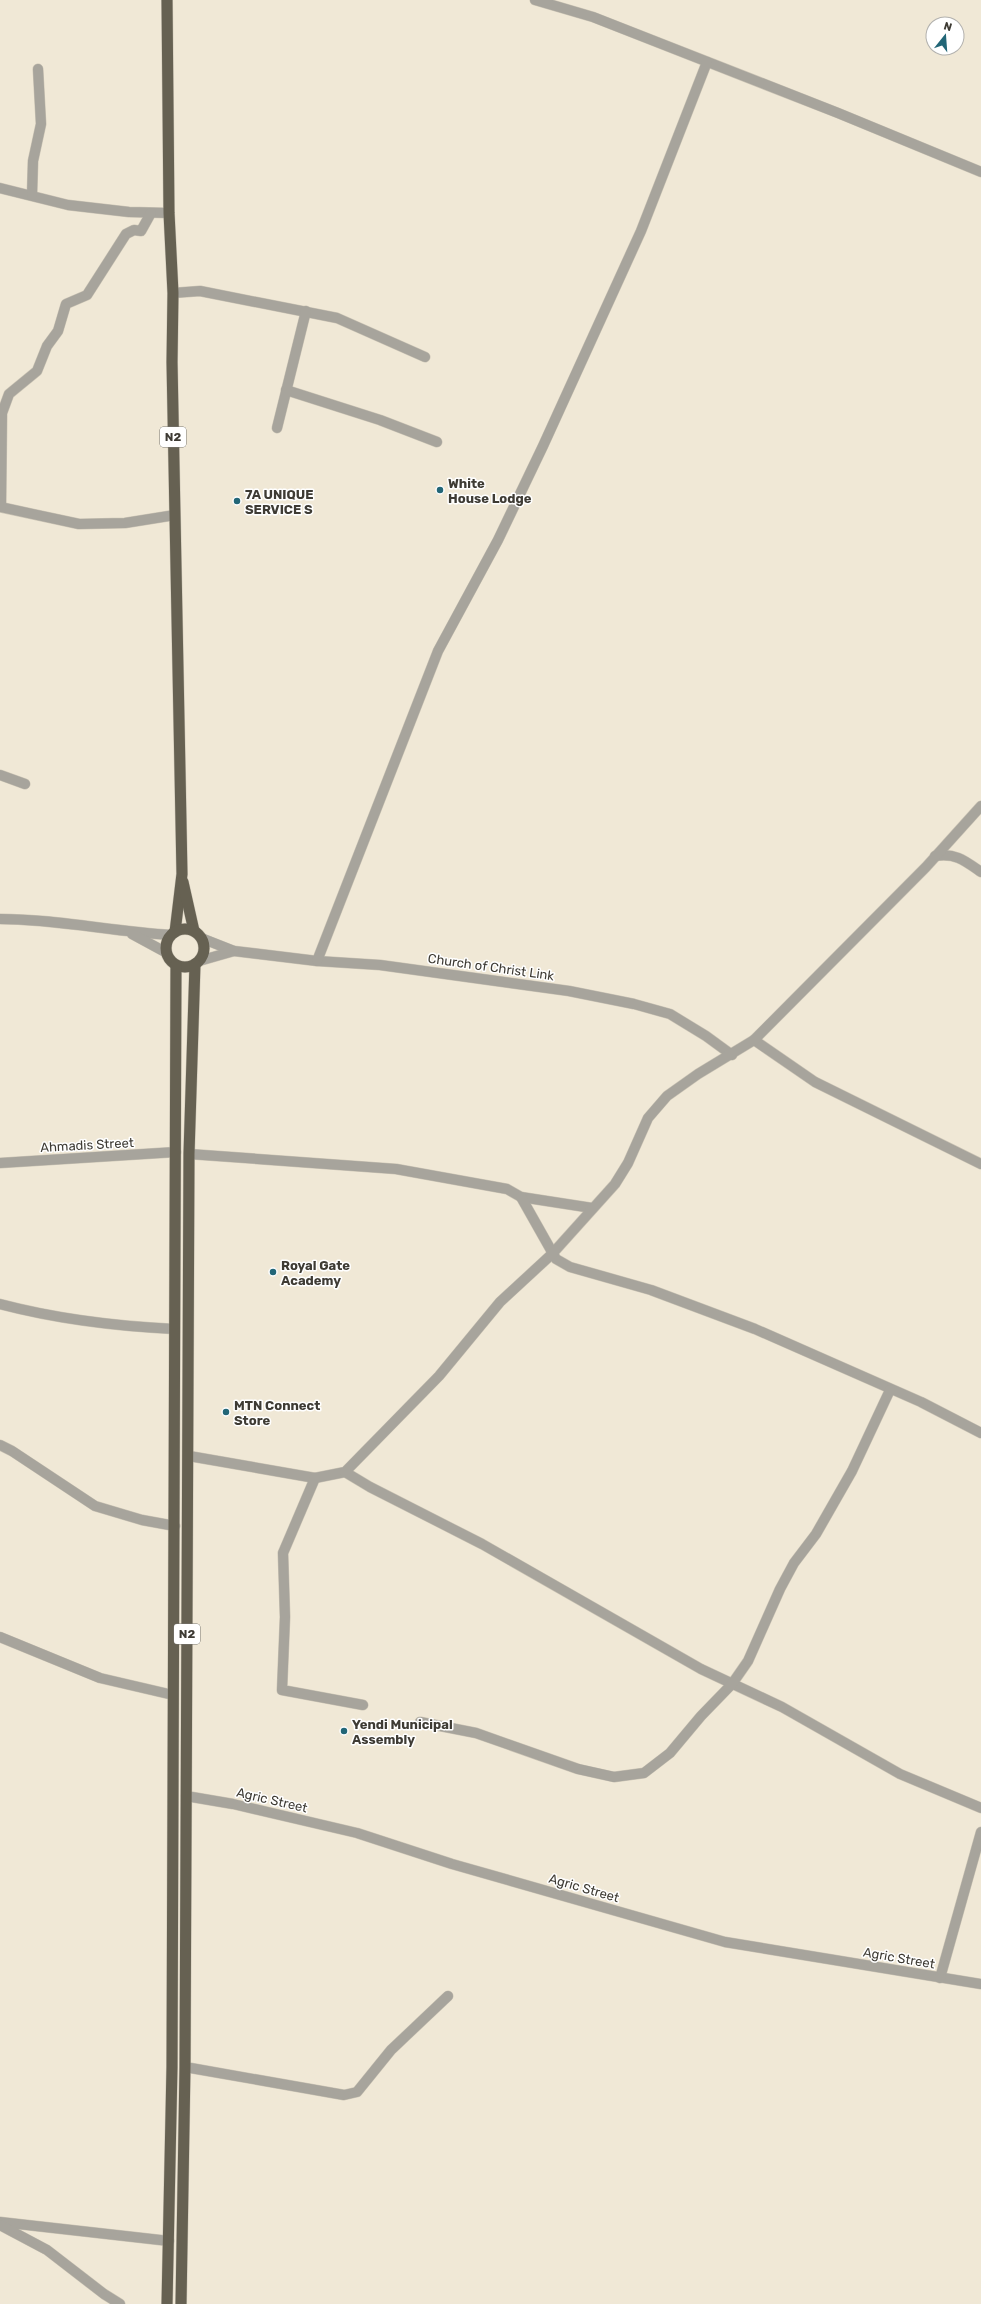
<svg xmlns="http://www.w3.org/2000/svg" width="981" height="2304" font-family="Rubik,sans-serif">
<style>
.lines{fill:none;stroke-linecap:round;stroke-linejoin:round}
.minor-casing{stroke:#ccc5b6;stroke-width:11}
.trunk-casing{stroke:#ccc5b6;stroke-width:12}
.minor{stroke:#a7a49c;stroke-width:10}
.trunk{stroke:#666152;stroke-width:11}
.poi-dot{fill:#267;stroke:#fff;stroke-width:1.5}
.labels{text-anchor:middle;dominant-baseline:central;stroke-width:3;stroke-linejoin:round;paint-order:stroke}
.shield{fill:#fff;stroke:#787671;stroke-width:1}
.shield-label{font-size:12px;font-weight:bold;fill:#3e3b34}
.poi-label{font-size:13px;font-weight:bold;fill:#3e3b34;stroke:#fff;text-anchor:start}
.street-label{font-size:13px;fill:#3e3b34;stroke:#fff}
</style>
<rect width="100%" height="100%" fill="#f0e8d6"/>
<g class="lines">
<defs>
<g id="minor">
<polyline points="535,0 593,17 838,113 981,172"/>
<polyline points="0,188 68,205 129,212 169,213"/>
<polyline points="32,195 33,161 41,124 38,69"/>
<polyline points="173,293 200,291 337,318 425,357"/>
<polyline points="286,390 380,420 437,442"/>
<polyline points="277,428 306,311"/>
<polyline points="0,507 79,524 125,523 175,515"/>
<polyline points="1,507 2,413 9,394 37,371 47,346 58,331 66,304 87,295 126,234 134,230 141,231 151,213"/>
<polyline points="0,775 25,784"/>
<path d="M 935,856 C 956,853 964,860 981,872"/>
<path d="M 0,919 C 57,919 114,932 171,935"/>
<polyline points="132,934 167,953"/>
<polyline points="201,938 234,951 317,961 380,965 569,991 634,1004 670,1014 706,1036 732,1055"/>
<polyline points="199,961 234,951"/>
<polyline points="317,961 438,651 498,540 543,446 641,231 707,62"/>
<polyline points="754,1040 815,1082 981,1164"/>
<polyline points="189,1154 396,1169 507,1189 521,1197 592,1208"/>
<polyline points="0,1163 176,1152"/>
<polyline points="521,1197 556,1259 570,1267 651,1290 755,1329 921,1402 981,1433"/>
<path d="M 0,1304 C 57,1319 115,1326 174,1329"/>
<polyline points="0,1445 12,1451 95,1506 142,1520 175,1526"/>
<polyline points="189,1456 315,1478 345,1472 439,1376 500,1302 552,1254 615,1184 628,1163 648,1118 667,1096 698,1074 754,1040 926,867 981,806"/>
<polyline points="345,1472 370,1487 482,1544 701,1669 782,1707 900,1774 981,1808"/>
<polyline points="315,1478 283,1553 285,1617 282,1690 363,1705"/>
<polyline points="0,1637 100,1678 173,1695"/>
<polyline points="420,1722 476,1733 578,1769 614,1777 644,1773 670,1753 701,1716 732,1684 748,1661 780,1589 794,1563 816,1534 852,1471 890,1390"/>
<polyline points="186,1796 233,1804 357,1833 452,1864 725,1942 981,1984"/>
<polyline points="940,1978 981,1832"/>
<polyline points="185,2067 344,2095 357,2092 391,2050 448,1996"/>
<polyline points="0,2222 169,2241"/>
<polyline points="0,2225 47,2250 104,2294 120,2304"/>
</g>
<g id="trunk">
<polyline points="167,0 169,213 173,293 172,362 182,874 175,932"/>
<polyline points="183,882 194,931"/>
<circle cx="185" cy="948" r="19"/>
<polyline points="167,2304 172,2067 176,965"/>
<polyline points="181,2304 185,2067 189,1154 195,964"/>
</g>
</defs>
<use href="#minor" class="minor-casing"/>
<use href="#trunk" class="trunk-casing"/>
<use href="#minor" class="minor"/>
<use href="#trunk" class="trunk"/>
</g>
<g class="poi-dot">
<circle cx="440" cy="490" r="4"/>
<circle cx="237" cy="501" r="4"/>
<circle cx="273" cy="1272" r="4"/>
<circle cx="226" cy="1412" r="4"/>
<circle cx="344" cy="1731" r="4"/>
</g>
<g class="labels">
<g class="shield">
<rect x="160" y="427" width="26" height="20" rx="3"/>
<rect x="174" y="1624" width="26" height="20" rx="3"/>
</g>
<g class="shield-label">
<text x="173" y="437">N2</text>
<text x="187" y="1634">N2</text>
</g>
<g class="poi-label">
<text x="448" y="483">White<tspan x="448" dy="15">House Lodge</tspan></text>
<text x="245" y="494">7A UNIQUE<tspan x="245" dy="15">SERVICE S</tspan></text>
<text x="281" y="1265">Royal Gate<tspan x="281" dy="15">Academy</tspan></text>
<text x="234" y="1405">MTN Connect<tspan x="234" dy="15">Store</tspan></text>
<text x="352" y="1724">Yendi Municipal<tspan x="352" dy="15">Assembly</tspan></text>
</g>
<g class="street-label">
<text transform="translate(491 967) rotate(8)">Church of Christ Link</text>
<text transform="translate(87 1145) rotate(-3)">Ahmadis Street</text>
<text transform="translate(272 1800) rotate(13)">Agric Street</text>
<text transform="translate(584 1888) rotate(16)">Agric Street</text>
<text transform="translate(899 1958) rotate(10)">Agric Street</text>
</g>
</g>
<g transform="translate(945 36) rotate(17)"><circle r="19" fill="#ffffff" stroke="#b2b1ae"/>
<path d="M0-3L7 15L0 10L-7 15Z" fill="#226677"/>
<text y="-6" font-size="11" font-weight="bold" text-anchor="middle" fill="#3e3b34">N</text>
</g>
</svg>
